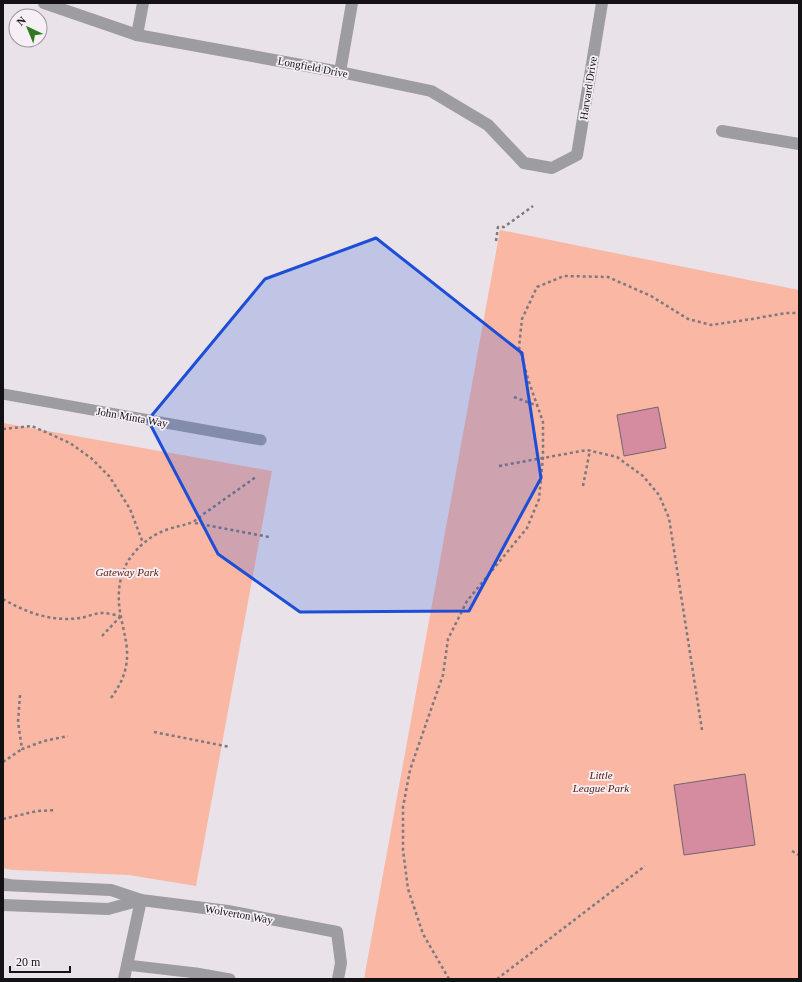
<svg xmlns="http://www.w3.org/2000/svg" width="802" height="982" font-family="Georgia,serif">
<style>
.green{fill:#fab7a4}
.building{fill:#d58ca0;stroke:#706669}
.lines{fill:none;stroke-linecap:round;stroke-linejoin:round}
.path{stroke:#7e797e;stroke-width:2.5;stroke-dasharray:3 3;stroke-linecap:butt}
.service{stroke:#9d9ca0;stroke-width:11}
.minor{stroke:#9d9ca0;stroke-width:12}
.tertiary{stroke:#9d9ca0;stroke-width:12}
.marked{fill:#1d4ed8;fill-opacity:0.2;stroke:#1d4ed8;stroke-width:3;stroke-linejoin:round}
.labels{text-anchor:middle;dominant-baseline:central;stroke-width:3.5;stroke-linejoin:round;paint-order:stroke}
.street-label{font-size:11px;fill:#131113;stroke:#f7eff6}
.park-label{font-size:11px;font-style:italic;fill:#571704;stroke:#f7eff6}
</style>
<rect width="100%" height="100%" fill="#e9e2e9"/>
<g class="green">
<polygon points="500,230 799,290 799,979 364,979"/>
<polygon points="3,423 272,471 196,886 129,875 13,870 3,868"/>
</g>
<g class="building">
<polygon points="658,407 666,448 624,456 617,415"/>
<polygon points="745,774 755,845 684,855 674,785"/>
</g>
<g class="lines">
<g class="path">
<polyline points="496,241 498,227 504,227 533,206"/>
<polyline points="514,397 538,406"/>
<polyline points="3,429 32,426 70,443 91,458 109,476 120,493 130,509 143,543"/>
<polyline points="499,466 587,450 617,457 643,476 659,495 669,518 702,730"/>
<polyline points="583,486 590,450"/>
<polyline points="195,523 269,537"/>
<path d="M 3,599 C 27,613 52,622 80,618 C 87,617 95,613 102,613 C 108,613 115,615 120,616"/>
<polyline points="102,636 120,617"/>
<polyline points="20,695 18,722 22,749 44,741 68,736"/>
<path d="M 111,698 C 122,683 128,669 127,650 C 126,638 123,628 121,617 C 116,594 119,570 134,553 C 143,542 155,533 169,529 C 183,524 191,526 202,515 L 256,477"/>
<polyline points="154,732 230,747"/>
<polyline points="3,762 22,749"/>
<polyline points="3,819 37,811 56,810"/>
<polyline points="792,851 799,855"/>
<polyline points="449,979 423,934 408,889 403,850 403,807 410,770 443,675 448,639 467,601 527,528 539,499 543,457 543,422 529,382 519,347 522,319 537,287 564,276 608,277 651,296 688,319 711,325 752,319 786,313 799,313"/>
<polyline points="497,979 645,866"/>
</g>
<g class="service">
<polyline points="3,394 261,440"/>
<polyline points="127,965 196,973 230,979"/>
</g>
<g class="minor">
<polyline points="44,3 137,35 340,72 431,91 488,125 524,163 552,168 577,155 602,3"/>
<polyline points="137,35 143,3"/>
<polyline points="340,72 352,3"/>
<polyline points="722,131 799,144"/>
<polyline points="3,885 111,890 141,900 228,911 337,932 341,963 338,979"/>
<polyline points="3,905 108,909 141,900"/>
<polyline points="124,979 141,900"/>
</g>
<polyline class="tertiary" points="3,884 9,885"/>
</g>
<path class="marked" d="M 376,238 L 522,353 L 541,478 L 469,611 L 300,612 L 218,554 L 148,420 L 265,279 Z"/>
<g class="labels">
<g class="street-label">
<text transform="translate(313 67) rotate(11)">Longfield Drive</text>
<text transform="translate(588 88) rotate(-81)">Harvard Drive</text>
<text transform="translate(132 417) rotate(10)">John Minta Way</text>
<text transform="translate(239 914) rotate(10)">Wolverton Way</text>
</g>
<g class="park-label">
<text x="127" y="572">Gateway Park</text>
<text x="601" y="775">Little<tspan x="601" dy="13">League Park</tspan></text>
</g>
</g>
<rect width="802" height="982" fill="none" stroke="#131113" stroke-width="8"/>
<g transform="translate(28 28) rotate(316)"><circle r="19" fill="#f7eff6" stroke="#9c969b"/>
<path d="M0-3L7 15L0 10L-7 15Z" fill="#2f7a20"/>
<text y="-6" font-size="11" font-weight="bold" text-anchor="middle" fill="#131113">N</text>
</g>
<path d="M10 966v6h60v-6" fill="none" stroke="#131113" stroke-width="2"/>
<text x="16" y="966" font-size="12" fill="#131113" stroke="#f7eff6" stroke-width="3" paint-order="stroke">20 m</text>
</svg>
